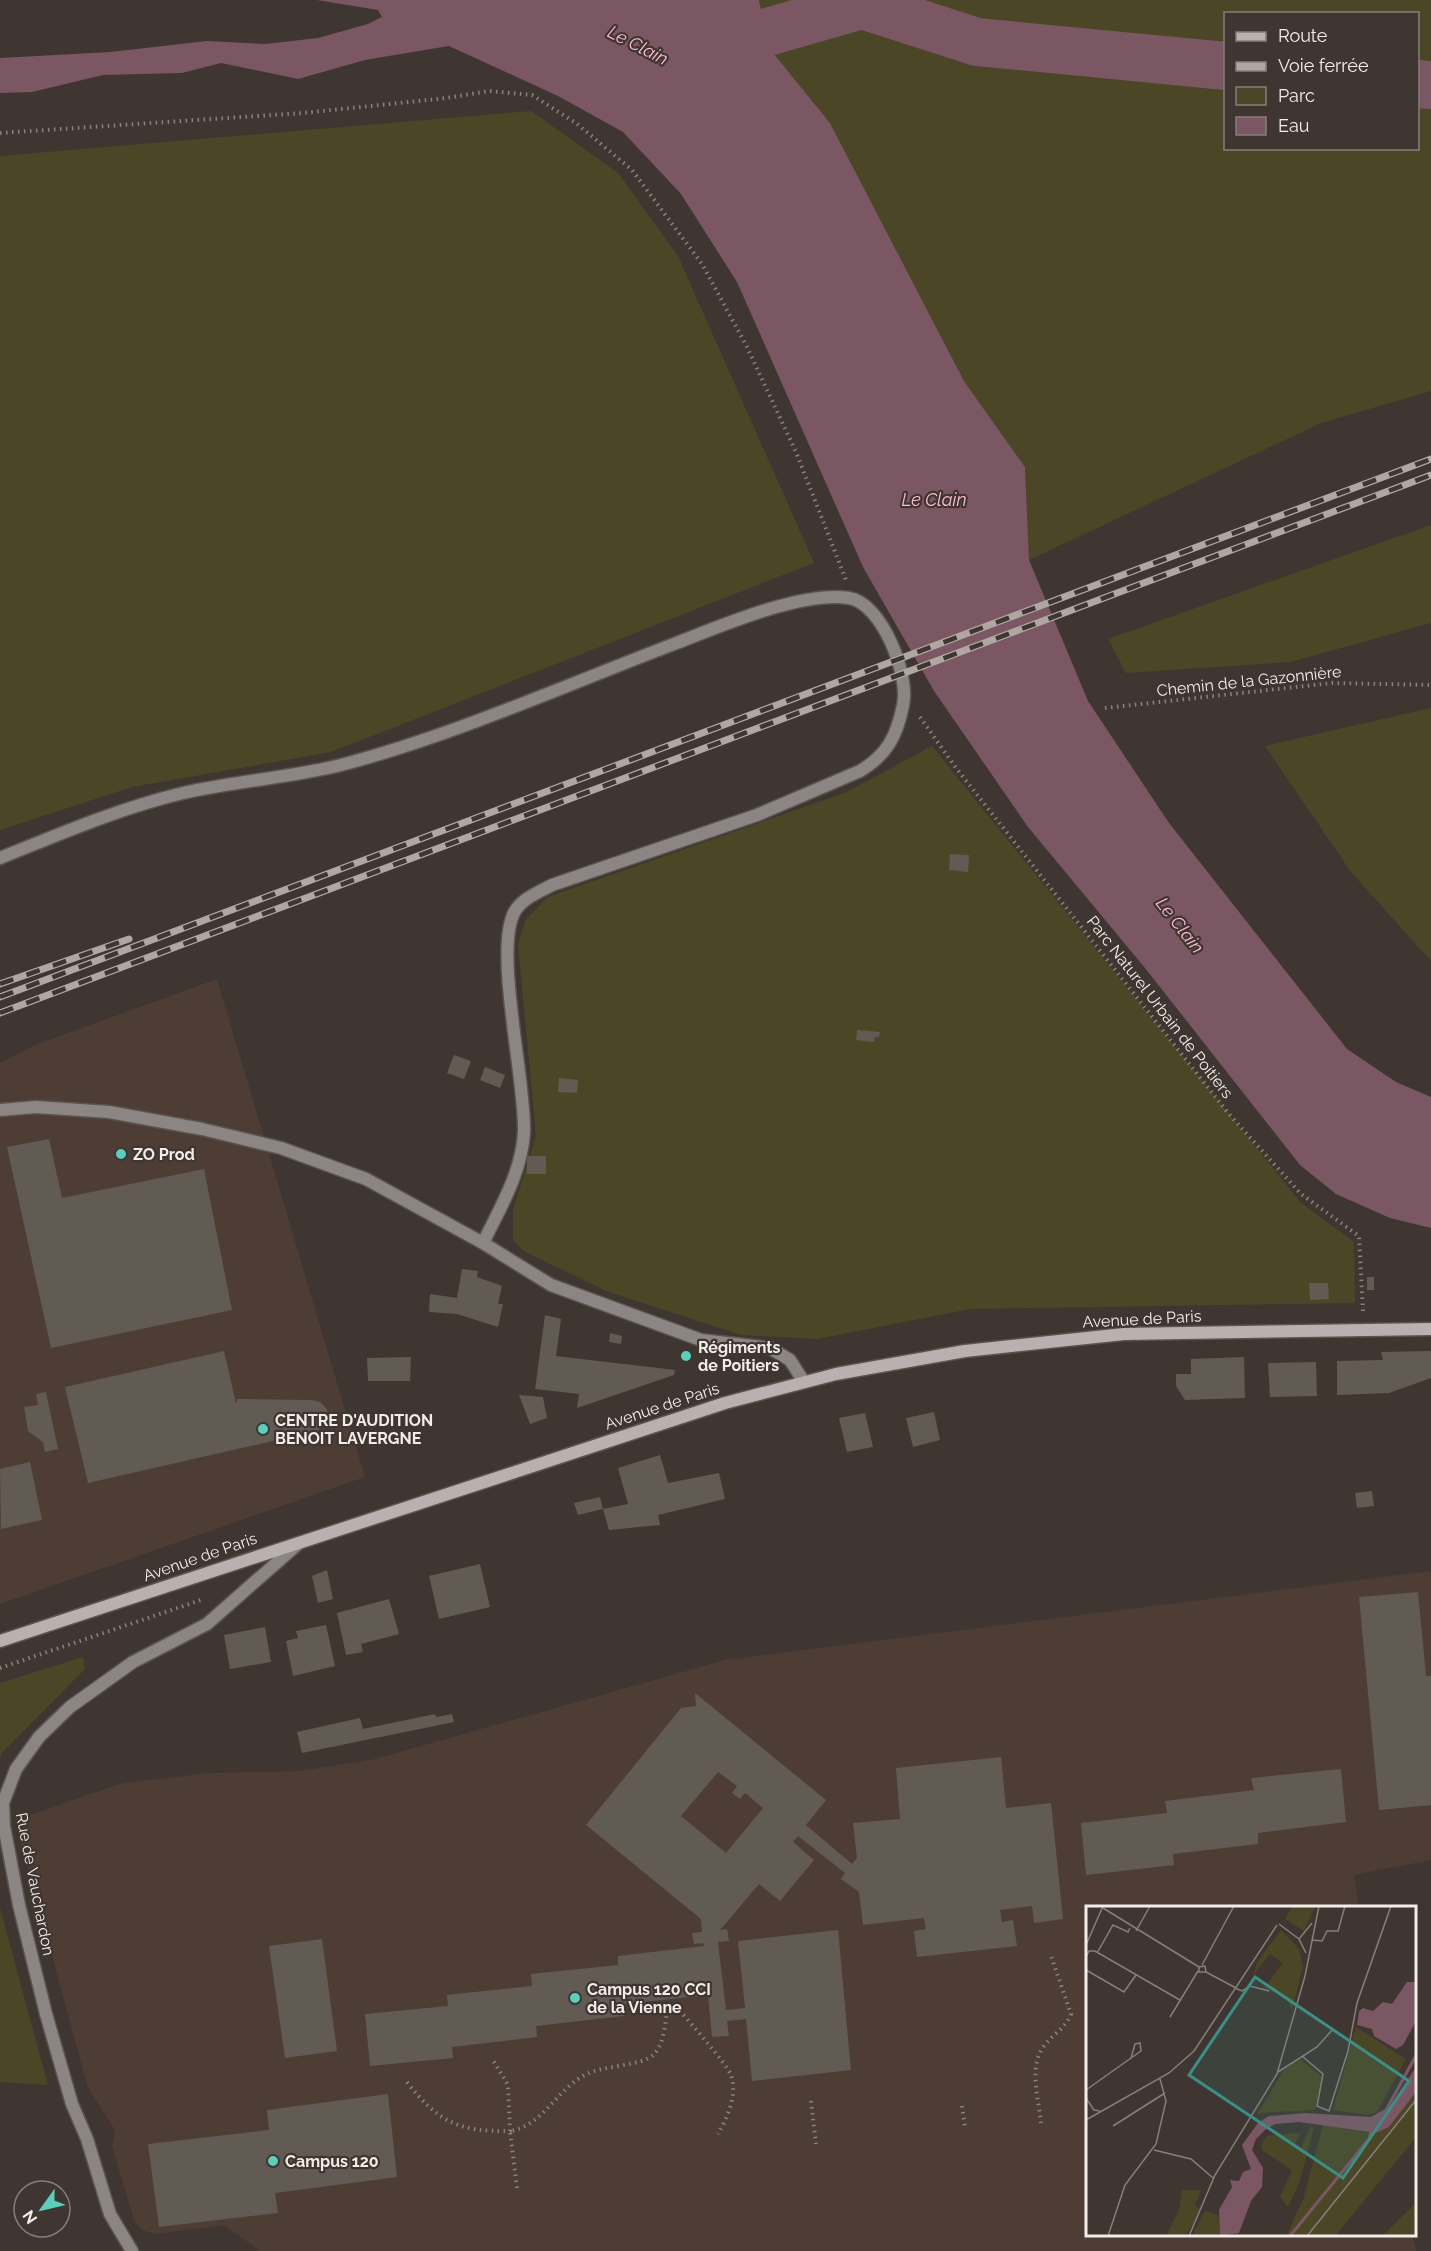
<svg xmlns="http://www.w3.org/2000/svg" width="1431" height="2251" font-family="Raleway,sans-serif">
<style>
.built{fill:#4d3d35}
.green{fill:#4b4726;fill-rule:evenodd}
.water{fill:#7b5663}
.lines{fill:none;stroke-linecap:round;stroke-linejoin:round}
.river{stroke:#7b5663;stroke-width:48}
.building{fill:#625b53;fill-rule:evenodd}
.service-casing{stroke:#5c534e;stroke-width:15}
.minor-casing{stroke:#5c534e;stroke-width:15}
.secondary-casing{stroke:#5c534e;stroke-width:15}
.path{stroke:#8b837e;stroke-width:4;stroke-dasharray:1.5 4.5;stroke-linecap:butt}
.service{stroke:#8b8584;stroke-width:12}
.minor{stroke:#8b8584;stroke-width:12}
.secondary{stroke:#b9b0af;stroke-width:12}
.rail-casing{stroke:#aea7a2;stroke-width:7}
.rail{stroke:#3f3631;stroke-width:4.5;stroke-dasharray:14;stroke-linecap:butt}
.poi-dot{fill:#5bcebc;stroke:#3f3631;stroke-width:2}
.labels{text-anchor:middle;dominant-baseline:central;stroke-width:4.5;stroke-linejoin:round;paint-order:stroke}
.street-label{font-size:16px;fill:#f3ede9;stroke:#3f3631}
.poi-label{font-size:16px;font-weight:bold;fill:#f3ede9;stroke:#3f3631;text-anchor:start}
.water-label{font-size:18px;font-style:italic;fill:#ffbcd3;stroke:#3f3631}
.inset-river{fill:none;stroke:#7b5663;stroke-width:3}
.inset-road{fill:none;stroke:#877f7b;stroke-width:1.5}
.view{fill:#3d8e87;fill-opacity:0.15;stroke:#3d8e87;stroke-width:3}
.inset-edge{fill:none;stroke:#f3ede9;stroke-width:3}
</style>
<rect width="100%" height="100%" fill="#3f3631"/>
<g class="built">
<polygon points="217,979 365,1477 0,1604 0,1063 35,1045"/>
<polygon points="1431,1571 1431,1860 1354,1875 1359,1907 1088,1908 1088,2234 1412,2235 1416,2251 260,2251 224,2225 156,2234 142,2230 134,2220 112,2146 115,2130 88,2088 15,1820 123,1783 210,1773 301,1771 375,1759 725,1660"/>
</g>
<g class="green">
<path d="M 759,0 L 1431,0 L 1431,391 L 1321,423 L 1029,560 L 1025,467 L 964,381 L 830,123 L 770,49 ZM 1226,14 L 1418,14 L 1418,148 L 1226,148 Z"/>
<polygon points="531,111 618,173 678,256 814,563 331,752 132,787 0,830 0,156"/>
<polygon points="1431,525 1431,623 1290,662 1126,673 1108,639"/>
<polygon points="1431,708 1431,961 1351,872 1265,746"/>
<polygon points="932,746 1301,1203 1354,1242 1355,1303 970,1309 817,1339 741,1335 606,1291 524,1251 513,1240 513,1210 536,1136 518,944 526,919 548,897 847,792"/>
<polygon points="83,1657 85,1669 2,1753 0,1758 0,1683"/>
<polygon points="0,1908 48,2085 0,2082"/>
</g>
<polygon class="water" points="317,0 759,0 770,49 830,123 964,381 1025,467 1029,560 1088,701 1169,823 1347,1049 1396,1082 1431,1097 1431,1228 1390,1218 1336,1194 1300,1165 1145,968 1028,827 934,691 863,567 737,282 681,194 623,132 558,96 449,46 365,60 298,79 221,63 182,73 103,75 32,92 0,93 0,58 110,52 207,41 265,44 318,38 368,24 382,17 378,10"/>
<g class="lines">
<g class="river">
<polyline points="704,50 862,5 977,42 1226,66"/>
<polyline points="1418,84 1431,85"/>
</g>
</g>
<g class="building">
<polygon points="950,854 969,855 968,872 949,870"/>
<polygon points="857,1030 880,1032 879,1037 875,1037 874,1042 856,1040"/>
<polygon points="454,1055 471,1061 464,1079 447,1073"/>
<polygon points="485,1067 505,1075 500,1088 480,1080"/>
<polygon points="559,1078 578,1080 577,1093 558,1092"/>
<polygon points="49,1139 62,1198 204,1169 232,1310 51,1348 7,1147"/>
<rect x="527" y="1156" width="19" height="18"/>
<polygon points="462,1269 478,1271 477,1277 502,1286 498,1304 503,1304 498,1327 457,1314 429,1312 430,1294 457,1298"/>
<rect x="1367" y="1277" width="7" height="13"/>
<polygon points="1309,1283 1328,1283 1329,1299 1310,1300"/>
<polygon points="545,1315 561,1319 556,1356 675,1370 674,1375 577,1408 579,1394 535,1389"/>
<polygon points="610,1333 622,1336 621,1344 609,1342"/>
<polygon points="224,1351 236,1404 237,1399 312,1400 320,1402 327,1409 327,1423 317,1431 88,1483 65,1387"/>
<polygon points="1431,1351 1431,1378 1389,1393 1337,1395 1337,1361 1383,1360 1381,1352"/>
<polygon points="411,1357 410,1381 368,1381 367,1358"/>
<polygon points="1244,1357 1245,1398 1185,1400 1176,1386 1176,1374 1191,1374 1191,1359"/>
<polygon points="1316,1362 1317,1396 1270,1397 1268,1363"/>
<polygon points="46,1392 58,1449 45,1452 43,1442 28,1431 24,1407 38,1405 36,1394"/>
<polygon points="519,1395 543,1397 547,1418 530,1424"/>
<polygon points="934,1412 940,1440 913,1447 906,1418"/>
<polygon points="865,1413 873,1447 847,1452 839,1418"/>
<polygon points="660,1455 668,1483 719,1473 725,1499 658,1515 660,1525 609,1530 603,1509 628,1504 618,1468"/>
<polygon points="30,1462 42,1520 1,1529 0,1469"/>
<polygon points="1372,1491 1374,1506 1357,1508 1355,1493"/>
<polygon points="600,1497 603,1509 578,1515 574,1503"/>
<polygon points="480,1564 490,1607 439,1619 429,1576"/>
<polygon points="327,1570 333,1599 318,1603 312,1576"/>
<polygon points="1418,1592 1426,1676 1431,1676 1431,1805 1379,1810 1359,1597"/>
<polygon points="389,1599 399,1634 361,1644 363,1652 346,1655 337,1613"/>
<polygon points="326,1625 335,1666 293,1676 286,1641 298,1638 296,1631"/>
<polygon points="265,1627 271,1662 230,1669 224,1635"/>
<path d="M 695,1693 L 826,1800 L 806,1825 L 852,1864 L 857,1858 L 853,1823 L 900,1819 L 896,1768 L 1001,1757 L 1006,1808 L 1051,1803 L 1063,1919 L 1034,1923 L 1032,1906 L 1000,1910 L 1002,1922 L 1013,1920 L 1017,1946 L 917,1957 L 914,1931 L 926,1929 L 924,1918 L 863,1925 L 859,1892 L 841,1879 L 845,1873 L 798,1836 L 793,1842 L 814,1860 L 780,1901 L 759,1884 L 720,1930 L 727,1929 L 729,1941 L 718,1942 L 726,2010 L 745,2008 L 738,1941 L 838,1930 L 851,2070 L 752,2081 L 746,2019 L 727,2021 L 729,2036 L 712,2037 L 708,1995 L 623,2004 L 624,2016 L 536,2026 L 537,2037 L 452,2047 L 453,2058 L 370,2066 L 365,2014 L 448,2006 L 447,1995 L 532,1986 L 531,1974 L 618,1965 L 618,1956 L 704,1946 L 703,1943 L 694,1944 L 692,1933 L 702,1932 L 701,1919 L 586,1825 L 681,1708 L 696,1706 ZM 718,1772 L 737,1786 L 732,1793 L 740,1799 L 745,1793 L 763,1808 L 726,1853 L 681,1816 Z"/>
<polygon points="435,1714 436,1717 452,1714 454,1722 302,1753 297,1732 360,1718 363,1729"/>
<polygon points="1341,1769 1346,1822 1258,1833 1258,1844 1173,1854 1174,1865 1086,1875 1081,1823 1167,1813 1165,1801 1254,1790 1251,1778"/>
<polygon points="322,1939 337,2051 285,2058 269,1946"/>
<polygon points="388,2094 397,2177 275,2193 278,2213 159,2227 148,2144 269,2130 267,2110"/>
</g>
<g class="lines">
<defs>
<polyline id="service" points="46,2014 19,1905 4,1826 3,1803 16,1769 39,1737 70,1707 133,1662 207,1624 299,1543"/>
<g id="minor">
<path d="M 0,858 C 60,834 120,808 183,793 C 235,781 289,778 341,765 C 452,736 566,685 674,644 C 718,627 803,590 849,598 C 882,603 910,676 903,705 C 897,736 887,755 860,771 L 757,815 L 552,885 C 539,892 523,898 515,911 C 493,948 526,1082 524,1132 C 522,1172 500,1208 483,1243"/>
<polyline points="0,1110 36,1107 109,1112 202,1129 281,1148 366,1179 483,1243 551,1285 701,1340 770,1348 790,1360 804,1382"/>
<polyline points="46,2014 72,2104 87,2139 110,2214 132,2251"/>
</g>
<polyline id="secondary" points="0,1641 725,1403 836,1374 965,1351 1124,1334 1431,1329"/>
</defs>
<use href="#service" class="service-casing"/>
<use href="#minor" class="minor-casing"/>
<use href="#secondary" class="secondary-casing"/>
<g class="path">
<polyline points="0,133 303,113 447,98 489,91 532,95 576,123 632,170 702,264 746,345 796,452 846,580"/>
<polyline points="1105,708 1332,683 1431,685"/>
<polyline points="920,717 956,768 1228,1113 1301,1194 1359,1236 1363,1311"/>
<polyline points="0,1668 204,1599"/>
<path d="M 407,2082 C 438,2122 459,2132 510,2131 L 508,2085 L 493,2060"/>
<polyline points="811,2101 816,2144"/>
<polyline points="962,2106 965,2127"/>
<path d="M 1041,2123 C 1039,2099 1028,2067 1044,2046 C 1053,2034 1065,2029 1071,2014 L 1051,1956"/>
<path d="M 517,2188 L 510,2131 C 543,2126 557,2088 587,2074 C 605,2065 642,2066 653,2055 C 664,2045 665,2025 667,2012 L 681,2012 C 691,2024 726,2063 731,2075 C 738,2095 727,2118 718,2134"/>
</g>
<use href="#service" class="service"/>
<use href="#minor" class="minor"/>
<use href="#secondary" class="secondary"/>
<defs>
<g id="rail">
<polyline points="0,984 129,939"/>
<polyline points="0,997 1431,459"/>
<polyline points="0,1013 1431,475"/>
</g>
</defs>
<use href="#rail" class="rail-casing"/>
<use href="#rail" class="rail"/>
</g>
<g class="poi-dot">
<circle cx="121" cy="1154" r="6"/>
<circle cx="686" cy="1356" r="6"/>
<circle cx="263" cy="1429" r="6"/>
<circle cx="575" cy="1998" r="6"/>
<circle cx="273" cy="2161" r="6"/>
</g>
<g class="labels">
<g class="street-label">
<text transform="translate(1249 681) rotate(-6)">Chemin de la Gazonnière</text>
<text transform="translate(1160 1007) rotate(52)">Parc Naturel Urbain de Poitiers</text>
<text transform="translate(1142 1319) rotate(-3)">Avenue de Paris</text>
<text transform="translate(662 1406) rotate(-18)">Avenue de Paris</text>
<text transform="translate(200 1557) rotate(-19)">Avenue de Paris</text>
<text transform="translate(35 1884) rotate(79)">Rue de Vauchardon</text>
</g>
<g class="poi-label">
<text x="133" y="1154">ZO Prod</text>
<text x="698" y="1347">Régiments<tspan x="698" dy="18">de Poitiers</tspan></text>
<text x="275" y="1420">CENTRE D'AUDITION<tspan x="275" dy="18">BENOIT LAVERGNE</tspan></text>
<text x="587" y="1989">Campus 120 CCI<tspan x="587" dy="18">de la Vienne</tspan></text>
<text x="285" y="2161">Campus 120</text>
</g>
<g class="water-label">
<text transform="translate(638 45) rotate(27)">Le Clain</text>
<text x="934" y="499">Le Clain</text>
<text transform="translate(1180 925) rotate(52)">Le Clain</text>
</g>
</g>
<g transform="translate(1086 1906)">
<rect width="330" height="330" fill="#3f3631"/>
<path d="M 206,0 L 229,0 L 218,25 L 199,13 ZM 195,24 L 213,43 L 217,61 L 206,104 L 200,90 L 178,82 L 197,57 L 184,48 L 167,70 L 171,56 ZM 270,121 L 320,153 L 291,206 L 282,209 L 247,204 ZM 214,153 L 236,171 L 229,204 L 172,207 L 198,164 ZM 330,186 L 330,231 L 249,330 L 200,330 L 217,294 L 237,219 L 276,226 L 303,221 ZM 225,220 L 228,221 L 214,275 L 202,301 L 194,291 L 206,264 L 176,244 L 176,237 L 182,229 L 214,227 L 208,241 L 214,245 ZM 96,284 L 115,284 L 109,299 L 115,303 L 100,330 L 80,330 L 93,304 ZM 330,297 L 330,326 L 327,330 L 296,330 ZM 119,305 L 132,309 L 134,330 L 106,330 Z" fill="#4b4726"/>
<path d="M 321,76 L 330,76 L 330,115 L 317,139 L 310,143 L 288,130 L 286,123 L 271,119 L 273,105 L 277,102 L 287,105 L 297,96 L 306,98 ZM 330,146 L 330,153 L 304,200 L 330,161 L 330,186 L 303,221 L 290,227 L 213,216 L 189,218 L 179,224 L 170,233 L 166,244 L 177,262 L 176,281 L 165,295 L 153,327 L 134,330 L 133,304 L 146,281 L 144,274 L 153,275 L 157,266 L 165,263 L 156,239 L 172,217 L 183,210 L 219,207 L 285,211 L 299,203 Z" fill="#7b5663"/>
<path class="inset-river" d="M 204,330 L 283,233 L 286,221"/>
<path class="inset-road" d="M 17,2 L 113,61M 193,18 L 213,33M 50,25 L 64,0M 226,34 L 236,35 L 241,25 L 252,25 L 259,0M 0,39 L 17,0M 11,47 L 27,19 L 42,26 L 44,22M 220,47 L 213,33 L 226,17M 0,51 L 3,45 L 9,45 L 94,94M 116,59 L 148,0M 0,64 L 38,86 L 50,69M 120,66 L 119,60 L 113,61 L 113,66 L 120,66 L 150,82M 149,82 L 156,85 L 164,80 L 183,85M 84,111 L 112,65M 216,150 L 237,168 L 231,200 L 243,205 L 262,145 L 271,97 L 305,0M 192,166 L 231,141 L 247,123M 0,184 L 45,152 L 55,145 L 54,137 L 49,138 L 45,152M 0,192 L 8,204 L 14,205M 0,214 L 83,167 L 108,145 L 191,19M 27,220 L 79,187M 68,244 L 105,253 L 127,272M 22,330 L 39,279 L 70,238 L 80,195 L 74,173M 103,330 L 129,269 L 191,168 L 219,70 L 233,0M 221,330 L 330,194"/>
<path class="view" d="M 169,71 L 323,175 L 257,272 L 103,169 Z"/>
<rect width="330" height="330" class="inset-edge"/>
</g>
<rect x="1224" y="12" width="195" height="138" fill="#3f3631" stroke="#877f7b" stroke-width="1.5"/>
<rect x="1236" y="32" width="30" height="9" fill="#b9b0af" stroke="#877f7b" stroke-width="1.5"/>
<text x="1278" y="42" font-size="18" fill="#f3ede9">Route</text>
<rect x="1236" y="62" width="30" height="9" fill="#aea7a2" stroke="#877f7b" stroke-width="1.5"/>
<text x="1278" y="72" font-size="18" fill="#f3ede9">Voie ferrée</text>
<rect x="1236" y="87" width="30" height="18" fill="#4b4726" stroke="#877f7b" stroke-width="1.5"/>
<text x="1278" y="102" font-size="18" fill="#f3ede9">Parc</text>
<rect x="1236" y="117" width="30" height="18" fill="#7b5663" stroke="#877f7b" stroke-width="1.5"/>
<text x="1278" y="132" font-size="18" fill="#f3ede9">Eau</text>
<g transform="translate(42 2209) rotate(236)"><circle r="28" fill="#3f3631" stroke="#877f7b" stroke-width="1.5"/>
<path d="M0-4.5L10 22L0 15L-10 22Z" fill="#5bcebc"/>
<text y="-9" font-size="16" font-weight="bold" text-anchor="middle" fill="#f3ede9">N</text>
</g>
</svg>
